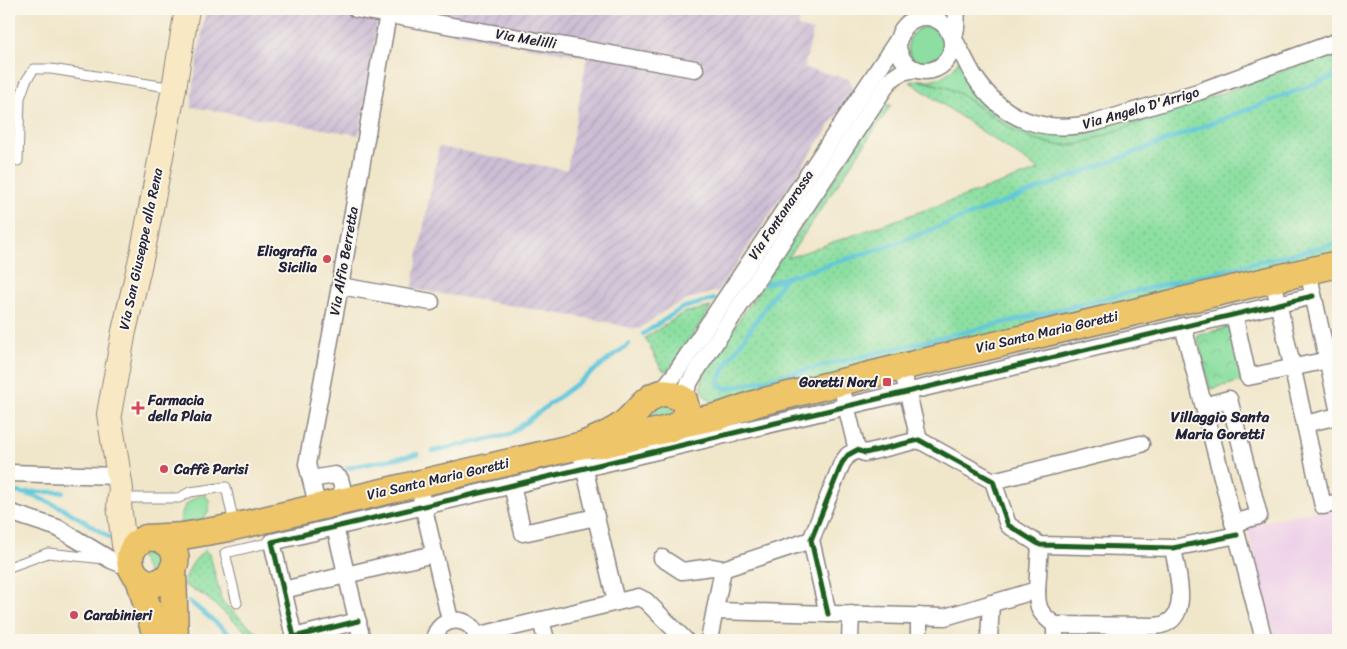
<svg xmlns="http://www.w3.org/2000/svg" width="1347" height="649" font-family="Sriracha,sans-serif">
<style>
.built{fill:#eed0e8}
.industrial{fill:url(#industrial-furrows)}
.grass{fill:url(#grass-dots);stroke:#57806e}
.park{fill:url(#park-crowns);stroke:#57806e}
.garden{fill:#8cdfa1;stroke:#57806e}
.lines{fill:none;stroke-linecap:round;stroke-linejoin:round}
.stream{stroke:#60c7dc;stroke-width:4.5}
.lane-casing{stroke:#898482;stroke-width:11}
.street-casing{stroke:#898482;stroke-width:19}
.secondary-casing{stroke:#898482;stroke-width:26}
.primary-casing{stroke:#898482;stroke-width:29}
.lane{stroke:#fff;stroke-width:9}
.street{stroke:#fff;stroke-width:16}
.secondary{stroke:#f8e8c3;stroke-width:24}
.primary{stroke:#eec569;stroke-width:26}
.cycleway-casing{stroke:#fbf7ec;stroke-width:8}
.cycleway{stroke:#1b5e20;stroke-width:5}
.poi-dot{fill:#d1495b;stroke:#fbf7ec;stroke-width:2}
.labels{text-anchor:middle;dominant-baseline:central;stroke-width:4;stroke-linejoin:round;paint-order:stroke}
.street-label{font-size:14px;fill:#22223b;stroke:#fbf7ec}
.poi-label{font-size:14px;font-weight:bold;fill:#22223b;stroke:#fbf7ec;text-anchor:start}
.neighbourhood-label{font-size:15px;font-weight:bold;fill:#22223b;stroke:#fbf7ec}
</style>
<defs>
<pattern id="industrial-furrows" width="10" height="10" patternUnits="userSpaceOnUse" patternTransform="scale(1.25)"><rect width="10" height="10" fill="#ccbed4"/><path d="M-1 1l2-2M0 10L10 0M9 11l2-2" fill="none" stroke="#afa3b7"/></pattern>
<pattern id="grass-dots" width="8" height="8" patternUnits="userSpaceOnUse" patternTransform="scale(1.25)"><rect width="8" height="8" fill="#8cdfa1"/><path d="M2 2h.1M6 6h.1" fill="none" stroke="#78bf8c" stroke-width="1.8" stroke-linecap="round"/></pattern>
<pattern id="park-crowns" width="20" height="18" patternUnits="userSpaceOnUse" patternTransform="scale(1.25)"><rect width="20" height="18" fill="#8cdfa1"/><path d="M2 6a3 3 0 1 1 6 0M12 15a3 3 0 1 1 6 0" fill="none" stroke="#78bf8c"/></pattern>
</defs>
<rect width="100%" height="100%" fill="#fbf7ec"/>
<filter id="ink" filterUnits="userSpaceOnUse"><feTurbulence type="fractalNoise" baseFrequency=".02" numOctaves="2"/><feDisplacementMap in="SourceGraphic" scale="10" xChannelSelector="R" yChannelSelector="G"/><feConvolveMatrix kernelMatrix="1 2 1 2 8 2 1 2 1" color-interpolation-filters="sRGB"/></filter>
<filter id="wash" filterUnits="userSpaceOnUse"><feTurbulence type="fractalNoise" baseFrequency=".0096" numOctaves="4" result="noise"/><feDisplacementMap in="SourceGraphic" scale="20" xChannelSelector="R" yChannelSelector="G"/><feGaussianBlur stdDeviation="1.12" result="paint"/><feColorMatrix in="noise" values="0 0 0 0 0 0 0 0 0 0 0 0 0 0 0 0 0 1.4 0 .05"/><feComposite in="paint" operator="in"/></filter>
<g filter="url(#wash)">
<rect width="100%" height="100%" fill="#f0e6ca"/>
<polygon class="built" points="1338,505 1338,640 1276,640 1247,526"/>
<polygon class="industrial" points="206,9 802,9 798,27 813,31 804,68 850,79 853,91 718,291 692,298 667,309 639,329 630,328 603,321 412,289 439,147 567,170 587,57 378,20 359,135 192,107 192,92"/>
<g class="grass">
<path d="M 1338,51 L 1338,254 L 728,402 C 706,404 697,394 704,372 L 885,104 L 891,105 L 788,258 L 1039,170 L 910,82 L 919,80 L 949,88 L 960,94 L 1007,127 L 1034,140 L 1058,145 L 1074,146 Z"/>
<polygon points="711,307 670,370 665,371 661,368 645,338 683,313"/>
<path d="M 205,550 L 210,555 L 222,602 L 255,631 L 271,640 L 256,640 L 205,596 L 184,585 C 187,570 193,561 205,550 Z"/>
</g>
<polygon class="park" points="1230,327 1243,381 1210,389 1197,335"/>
<g class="garden">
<circle cx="927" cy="46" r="19"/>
<path d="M 960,58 L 1029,127 L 1202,100 L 1080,144 L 1058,145 L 1034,140 L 1016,132 L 960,94 L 949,88 L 919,80 C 937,81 952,75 960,58 Z"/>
<polygon points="664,402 677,412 656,420 649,415"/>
<path d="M 204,495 C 214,501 209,512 203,520 L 180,524 C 181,508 188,498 204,495 Z"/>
<polygon points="158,547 166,562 149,574 139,555 142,550"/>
</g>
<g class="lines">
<g class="stream">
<polyline points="785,278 726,365 718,383 726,389 1338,243"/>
<polyline points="765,284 886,247 1338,75"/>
<polyline points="643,334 682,308 715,299"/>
<polyline points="433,451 509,435 629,344"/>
<polyline points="347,468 418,454"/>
<path d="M 9,491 C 45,494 80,518 110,538"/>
<polyline points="27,492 63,492"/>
<polyline points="189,601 237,640"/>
</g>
</g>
</g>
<g filter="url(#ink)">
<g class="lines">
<defs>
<g id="lane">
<polyline points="18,161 20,98 26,81 34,69 51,69 174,88"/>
<polyline points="127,498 179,498 190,492 226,487 234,524"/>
<polyline points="9,567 48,553 104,559"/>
<polyline points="237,603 225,553 272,542"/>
</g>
<g id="street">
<polyline points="356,9 695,69"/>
<circle cx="925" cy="44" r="27"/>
<path d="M 949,33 C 960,46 965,62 974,76 C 1003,121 1043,134 1094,123 L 1198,92 L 1338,41"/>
<polyline points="953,43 956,28 957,9"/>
<polyline points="1311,285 1338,408"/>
<polyline points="340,286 431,302"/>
<polyline points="1276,293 1323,506 1338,502"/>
<polyline points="1234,314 1248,377 1328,360"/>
<polyline points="1183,326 1264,640"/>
<polyline points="905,381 919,440"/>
<polyline points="660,393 675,374 901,35"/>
<polyline points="844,397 857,450"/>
<polyline points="684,400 688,385 695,373 890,80 902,72 916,69"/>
<polyline points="1204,406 1229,399 1259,516 1233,523"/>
<polyline points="1305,424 1338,416"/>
<polyline points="582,458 616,602"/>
<polyline points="9,473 119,476"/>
<polyline points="311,479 335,475 340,479 346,501"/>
<polyline points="993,481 1141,444"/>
<polyline points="512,485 523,533 596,517"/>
<polyline points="421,496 450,620"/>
<polyline points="318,508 307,464 340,286 388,14"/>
<polyline points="9,512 58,528 111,560 131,568"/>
<polyline points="335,527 362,640"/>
<polyline points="662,558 682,571 712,567 723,569 811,540"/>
<polyline points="283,590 434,554"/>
<path d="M 1037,590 C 1037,609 1040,614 1055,625 L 1055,640"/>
<polyline points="715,611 945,617 1037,590 1040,545"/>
<polyline points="828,614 811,540 842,463 848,455 857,450 865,453 919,440 993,481 1008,525 1040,545 1173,548 1237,535"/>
<polyline points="919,616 919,640"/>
<polyline points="541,620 546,640"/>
<polyline points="358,621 294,637 272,542 1313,296"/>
<path d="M 1055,625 L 1155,626 C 1194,623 1177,573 1173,548"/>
<polyline points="476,636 638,597 646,601 685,640"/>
<path d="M 434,640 C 438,614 474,614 477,640"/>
<polyline points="709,640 723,569"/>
<polyline points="850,640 851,614"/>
<polyline points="989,640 991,603"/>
</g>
<polyline id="secondary" points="130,564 124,545 119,505 121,489 109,414 124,331 143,250 174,88 187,9"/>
<g id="primary">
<polyline points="583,445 604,444 668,429 681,424 720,416 757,403 902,367 1338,264"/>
<path d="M 160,539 C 196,554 161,601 137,576 C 132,571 130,565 130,558 C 131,548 137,542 146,538 L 183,536 L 229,528 L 583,445 C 596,439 610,434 621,426 C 644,409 651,380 684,400 L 687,412 L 681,424"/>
<polyline points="173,569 175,640"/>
<polyline points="139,578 157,640"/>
</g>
</defs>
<use href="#lane" class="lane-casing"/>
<use href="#street" class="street-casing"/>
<use href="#secondary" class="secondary-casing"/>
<use href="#primary" class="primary-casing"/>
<use href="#lane" class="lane"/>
<use href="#street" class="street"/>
<use href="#secondary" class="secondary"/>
<use href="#primary" class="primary"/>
<defs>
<g id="cycleway">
<polyline points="828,614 811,540 842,463 848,455 857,450 865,453 919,440 993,481 1008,525 1040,545 1173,548 1237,535"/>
<polyline points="358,621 294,637 272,542 1313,296"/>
</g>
</defs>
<use href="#cycleway" class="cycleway-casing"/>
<use href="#cycleway" class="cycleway"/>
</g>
</g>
<g class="poi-dot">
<circle cx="327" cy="259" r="5"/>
<rect x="882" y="377" width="10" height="10" rx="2.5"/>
<path d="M135.5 400.5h5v5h5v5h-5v5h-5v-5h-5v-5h5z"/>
<circle cx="164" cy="469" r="5"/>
<circle cx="74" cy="615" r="5"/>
</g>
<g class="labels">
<g class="street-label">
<text transform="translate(526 39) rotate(10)">Via Melilli</text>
<text transform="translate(1141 108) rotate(-16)">Via Angelo D'Arrigo</text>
<text transform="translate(781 215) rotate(-56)">Via Fontanarossa</text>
<text transform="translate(141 249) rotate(-78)">Via San Giuseppe alla Rena</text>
<text transform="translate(344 261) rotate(-80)">Via Alfio Berretta</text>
<text transform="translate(1047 332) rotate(-13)">Via Santa Maria Goretti</text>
<text transform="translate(438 479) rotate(-13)">Via Santa Maria Goretti</text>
</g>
<g class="poi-label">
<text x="317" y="251" text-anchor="end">Eliografia<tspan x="317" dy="16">Sicilia</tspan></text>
<text x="877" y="382" text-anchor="end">Goretti Nord</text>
<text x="148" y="400">Farmacia<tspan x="148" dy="16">della Plaia</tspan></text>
<text x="174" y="469">Caffè Parisi</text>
<text x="84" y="615">Carabinieri</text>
</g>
<g class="neighbourhood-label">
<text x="1220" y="417">Villaggio Santa<tspan x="1220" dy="17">Maria Goretti</tspan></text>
</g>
</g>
<rect width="1347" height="649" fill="none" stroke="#fbf7ec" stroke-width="30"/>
</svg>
